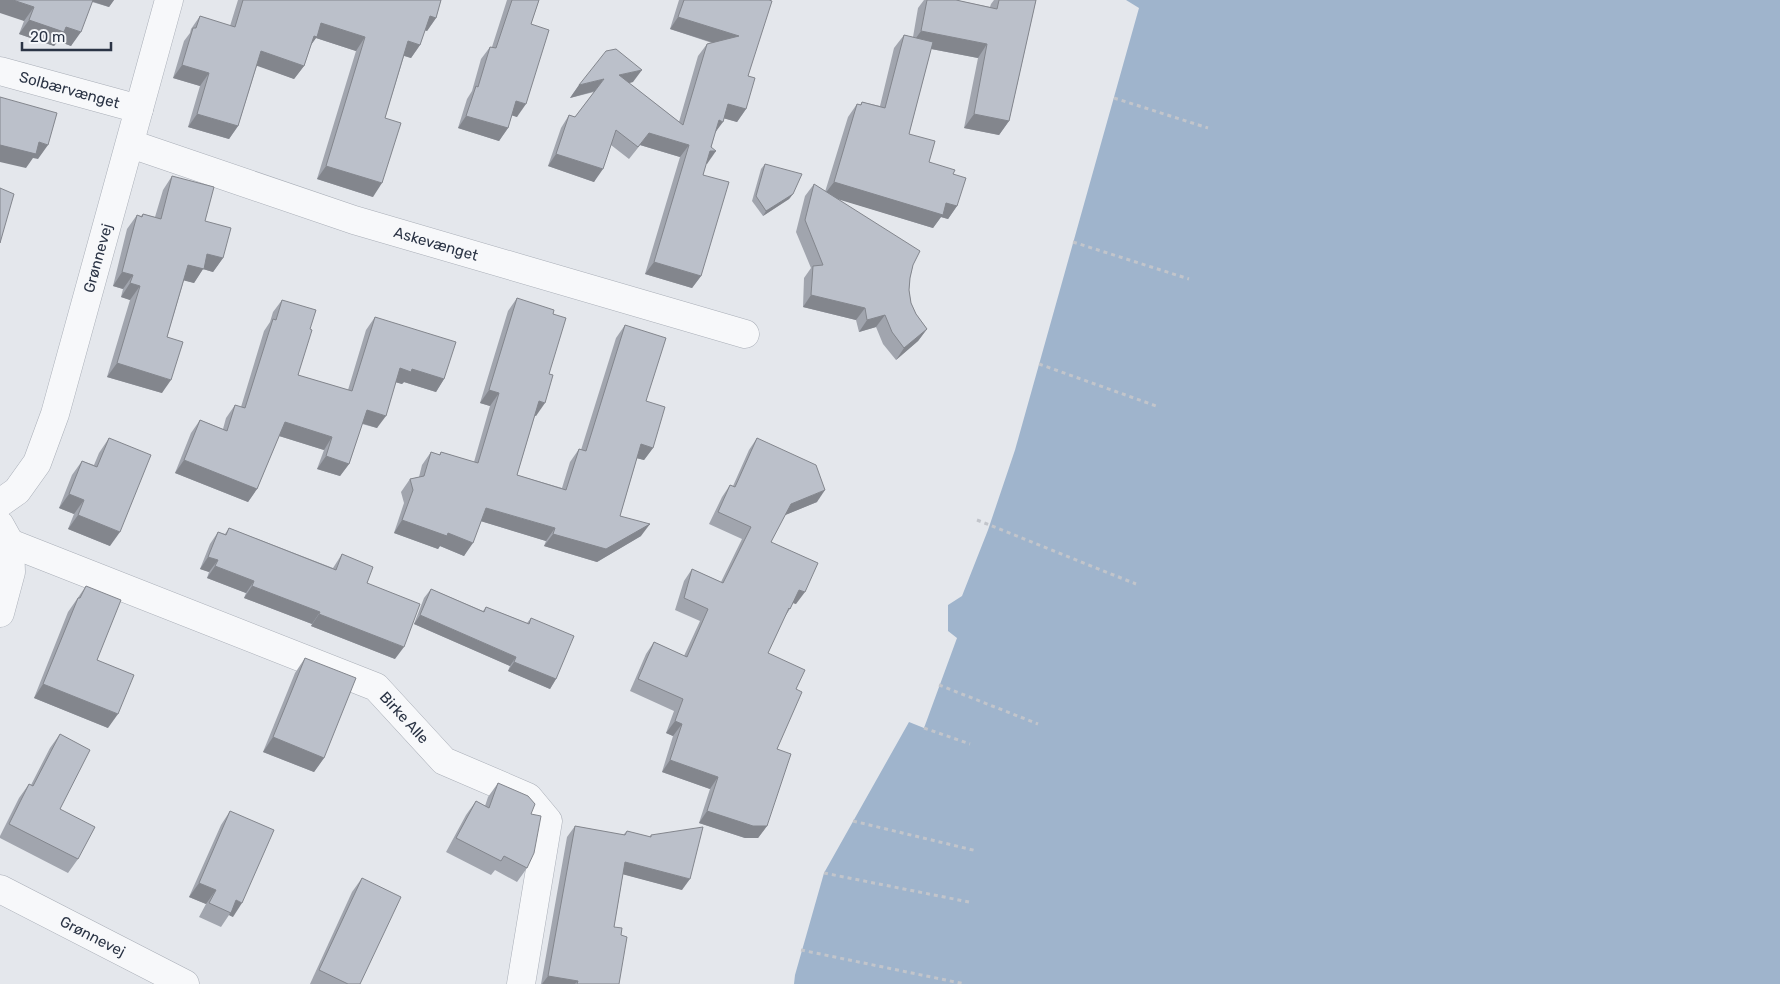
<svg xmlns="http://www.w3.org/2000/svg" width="1780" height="984" font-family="Rubik,sans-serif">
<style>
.water{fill:#9fb4cc}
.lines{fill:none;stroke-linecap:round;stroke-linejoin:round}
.minor-casing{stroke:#a9aeb7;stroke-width:29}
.path{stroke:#c2c5cb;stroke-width:3;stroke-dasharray:4 4;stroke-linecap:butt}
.minor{stroke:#f7f8fa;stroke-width:28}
.wall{fill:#a1a5ae}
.shaded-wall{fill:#83868d}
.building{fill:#bbc0ca;stroke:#83868d}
.labels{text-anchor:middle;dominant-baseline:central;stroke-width:5;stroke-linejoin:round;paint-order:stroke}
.street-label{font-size:15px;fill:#2b3445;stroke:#f4f6f9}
</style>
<rect width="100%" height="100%" fill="#e4e7ec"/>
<polygon class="water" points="1126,0 1780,0 1780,984 794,984 795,975 824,873 909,722 924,728 957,638 948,631 948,605 962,596 988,530 1015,450 1139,8"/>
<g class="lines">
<defs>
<g id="minor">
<path id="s1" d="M 0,71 L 139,109"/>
<path id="s2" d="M 131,144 L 354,220 L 745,334"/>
<path id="s3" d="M 0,503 L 17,491 L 37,463 L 55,414 L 169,0"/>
<polyline points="0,525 10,543 11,572 0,613"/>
<path id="s4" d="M 10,543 L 376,687 L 444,761 L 528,797 L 548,821 L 521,984"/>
<path id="s5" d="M 0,889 L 185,984"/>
</g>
</defs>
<use href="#minor" class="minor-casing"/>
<g class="path">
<polyline points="1114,98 1208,128"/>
<polyline points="1073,242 1189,279"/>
<polyline points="1039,364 1159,407"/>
<polyline points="977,520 1136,584"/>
<polyline points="939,685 1038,724"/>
<polyline points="924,728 970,744"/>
<polyline points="853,821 977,851"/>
<polyline points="824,873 969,902"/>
<polyline points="801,950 965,984"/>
</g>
<use href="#minor" class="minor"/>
</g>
<g class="wall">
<polygon points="0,0 114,0 109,7 92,2 71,46 58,41 54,46 19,34 24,21"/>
<polygon points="238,0 441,0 436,18 427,31 425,30 420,45 411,58 404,56 385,118 373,197 317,179 356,51 316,38 311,45 304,66 294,79 257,65 238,126 229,139 188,127 200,86 173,78 184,41 190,33 191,29 200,16 230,26"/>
<polygon points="507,0 539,0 531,24 517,117 512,115 508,128 499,141 458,128 467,99 472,91 481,59 490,47 492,47"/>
<polygon points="679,0 769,0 748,76 746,109 737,122 724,118 715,133 707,164 706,164 703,175 701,276 692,288 645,274 680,157 640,145 629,159 611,145 594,182 548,166 561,128 569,115 575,117 594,92 570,98 579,85 633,82 629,83 679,122 698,56 707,44 712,43 670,29"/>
<polygon points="924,0 956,0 990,7 991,4 994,0 1036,0 1009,121 999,135 964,128 978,58 931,49 909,134 929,162 953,174 957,206 948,219 941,217 933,228 836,198 913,265 910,278 909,290 911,303 916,314 927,329 918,341 896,360 883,344 876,327 859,332 856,320 803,307 804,278 811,268 796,232 805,196 814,184 825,192 848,117 857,104 860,105 862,102 880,106 894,48 904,35 913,37 918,8"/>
<polygon points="765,164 793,194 789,199 763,216 752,201 761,169"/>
<polygon points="172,176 205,221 223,258 213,272 203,269 194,283 184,280 167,337 162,393 107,377 130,300 121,297 123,289 113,286 127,229 137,215 141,216 143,214 155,217 163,190"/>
<polygon points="517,298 553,314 536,416 535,415 517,475 562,488 570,462 579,449 581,450 616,338 625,325 646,401 653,448 644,460 637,458 620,516 641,536 597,562 544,546 546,541 481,521 464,556 440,546 438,549 394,533 404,503 401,492 410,479 419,477 422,465 431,452 439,455 441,452 474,462 490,406 480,403 508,311"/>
<polygon points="282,300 310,329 298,375 348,390 366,330 375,317 444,379 436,392 404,382 402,384 396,382 377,428 362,424 349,464 340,476 317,469 324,450 279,436 257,489 248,502 175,473 191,433 200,420 223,429 226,418 235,405 241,407 264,331 270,322 273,312"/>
<polygon points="109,438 110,546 68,529 74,514 59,508 72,475 82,461 94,465 99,453"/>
<polygon points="757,438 817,502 785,515 771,542 796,604 793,603 790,609 784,618 768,653 796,689 777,749 767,826 758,838 745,838 699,823 710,789 662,772 673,736 666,733 674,711 630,691 646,654 654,642 684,656 700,621 675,610 684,581 692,569 721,582 742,539 709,524 722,497 730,485 733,486 749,450"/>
<polygon points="229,528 333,568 342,554 367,583 395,659 311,626 312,624 244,598 246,593 207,578 209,572 200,569 210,544 218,532 225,534"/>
<polygon points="86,586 97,660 108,728 34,698 68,612"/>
<polygon points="431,589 483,611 486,607 527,623 531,618 556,679 550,689 508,671 510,666 414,624 424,598"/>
<polygon points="305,658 324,758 314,772 263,752 295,673"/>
<polygon points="60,734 60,809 78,859 68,873 0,838 0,836 19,798 29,784 31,785 50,748"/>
<polygon points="498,783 531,814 527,868 517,882 495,870 491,875 446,852 466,815 476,801 485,806 488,797"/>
<polygon points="230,811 233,917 229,915 221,927 199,917 206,904 189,897 221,825"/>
<polygon points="575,826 623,835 627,831 650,837 651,835 682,890 623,874 614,927 621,935 619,984 541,984 567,837"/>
<polygon points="362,878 360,984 310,984 352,892"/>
</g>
<g class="shaded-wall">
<polygon points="0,0 13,0 34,7 24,21 0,13"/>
<polygon points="88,0 114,0 109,7"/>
<polygon points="430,16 436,18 427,31 421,29"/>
<polygon points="678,17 739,36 730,48 670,29"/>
<polygon points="29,20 66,27 81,32 71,46 58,41 54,46 19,34"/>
<polygon points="321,23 365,37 356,51 316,38 307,50"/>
<polygon points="921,31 987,44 978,58 911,45"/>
<polygon points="408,41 420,45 411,58 399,54"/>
<polygon points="261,51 304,66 294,79 252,64"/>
<polygon points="182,65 209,73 200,86 173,78"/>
<polygon points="642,70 633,82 610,88 619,75"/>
<polygon points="604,79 595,91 570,98 579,85"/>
<polygon points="516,101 526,104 517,117 507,114"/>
<polygon points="728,104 746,109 737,122 719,117"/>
<polygon points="197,114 238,126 229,139 188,127"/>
<polygon points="974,114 1009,121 999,135 964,128"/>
<polygon points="466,116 508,128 499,141 458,128"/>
<polygon points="719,120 723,122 714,134"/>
<polygon points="649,133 689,145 680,157 640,145 629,159"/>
<polygon points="39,142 48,145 38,159 33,158 26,168 0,162 0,145"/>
<polygon points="710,151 716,151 707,164 701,164"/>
<polygon points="556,154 603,169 594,182 548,166"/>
<polygon points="326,166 382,183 373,197 317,179"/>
<polygon points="834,182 946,203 957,206 948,219 941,217 933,228 824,195"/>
<polygon points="793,194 789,199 763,216 766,211"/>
<polygon points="207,254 223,258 213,272 203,269 194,283 178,279 188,265"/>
<polygon points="654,262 701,276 692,288 645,274"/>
<polygon points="122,272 133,275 123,289 113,286"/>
<polygon points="130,283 140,286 130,300 121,297"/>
<polygon points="811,295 865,308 856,320 803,307"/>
<polygon points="885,315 876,327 859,332 867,320"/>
<polygon points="927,329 918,341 896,360 904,348"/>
<polygon points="117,363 171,380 162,393 107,377"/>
<polygon points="400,368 412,369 444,379 436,392 404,382 402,384 391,381"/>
<polygon points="489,390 499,393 490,406 480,403"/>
<polygon points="539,401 545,403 536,416 530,414"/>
<polygon points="367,410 386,416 377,428 358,422"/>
<polygon points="285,422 332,437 324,450 276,435"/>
<polygon points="641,444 653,448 644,460 632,457"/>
<polygon points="326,456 349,464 340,476 317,469"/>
<polygon points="184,460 257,489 248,502 175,473"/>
<polygon points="825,490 817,502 783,516 791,504"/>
<polygon points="69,494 84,500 74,514 59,508"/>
<polygon points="486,508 555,528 546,541 477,520"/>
<polygon points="78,515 120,532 110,546 68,529"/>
<polygon points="402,520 448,533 473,543 464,556 440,546 438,549 394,533"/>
<polygon points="650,524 641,536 597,562 544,546 553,534"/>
<polygon points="208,557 218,560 209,572 200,569"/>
<polygon points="215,566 254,581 246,593 207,578"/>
<polygon points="252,586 320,612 312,624 244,598"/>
<polygon points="799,590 805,592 796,604 790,602"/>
<polygon points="319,614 404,647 395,659 311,626"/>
<polygon points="420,615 516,657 510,666 414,624"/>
<polygon points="514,662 556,679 550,689 508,671"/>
<polygon points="43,684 118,714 108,728 34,698"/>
<polygon points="675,721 682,724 673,736 666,733"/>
<polygon points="273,737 324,758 314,772 263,752"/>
<polygon points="670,760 718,777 710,789 662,772"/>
<polygon points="707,811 767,826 758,838 745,838 699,823"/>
<polygon points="625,862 690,879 682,890 618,873"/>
<polygon points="199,883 216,890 206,904 189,897"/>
<polygon points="236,900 242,903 233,917 229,915"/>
<polygon points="548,976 578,981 575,984 542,984"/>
</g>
<g class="building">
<polygon points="13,0 93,0 81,32 66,27 64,32 29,20 34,7"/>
<polygon points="243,0 441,0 436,18 430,16 420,45 408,41 385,118 401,123 382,183 326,166 365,37 321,23 317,37 314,36 304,66 261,51 238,126 197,114 209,73 182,65 193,28 196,28 200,16 235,27"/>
<polygon points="512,0 539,0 531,24 549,30 526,104 516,101 508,128 466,116 476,86 478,87 490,47 496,48"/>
<polygon points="684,0 769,0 772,1 748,76 755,78 746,109 728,104 723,122 719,120 711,147 716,151 710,151 703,175 729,182 701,276 654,262 689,145 649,133 638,147 616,130 603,169 556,154 569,115 575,117 604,79 579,85 606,51 616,49 642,70 619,75 683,125 707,44 739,36 678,17"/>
<polygon points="927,0 956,0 997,9 999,0 1036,0 1009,121 974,114 987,44 921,31"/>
<polygon points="904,35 933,42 909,134 935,141 929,162 955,170 953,174 966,178 957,206 946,203 943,215 834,182 857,104 861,105 862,102 885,108"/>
<polygon points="0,97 57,113 48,145 39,142 36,154 0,145"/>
<polygon points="765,164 802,174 793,194 766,211 756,196"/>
<polygon points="172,176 214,187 205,221 231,228 223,258 207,254 204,269 188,265 167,337 183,342 171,380 117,363 140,286 130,283 133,275 122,272 137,215 142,217 143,214 161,219"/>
<polygon points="814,184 920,251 913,265 910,278 909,290 911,303 916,314 927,329 904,348 892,332 885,315 867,320 865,308 811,295 813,266 823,265 805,220"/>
<polygon points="0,188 14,194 0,243"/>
<polygon points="517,298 554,310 553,314 566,318 549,374 553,375 545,403 539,401 517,475 566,490 579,449 586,451 625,325 666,338 646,401 665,407 653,448 641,444 620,516 650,524 606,549 553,534 555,528 486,508 473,543 448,533 447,536 402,520 413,490 410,479 424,476 431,452 440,455 441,452 478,463 499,393 489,390"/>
<polygon points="282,300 316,310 310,329 312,330 298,375 352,391 375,317 456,342 444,379 412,369 411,372 400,368 386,416 367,410 349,464 326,456 332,437 285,422 257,489 184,460 200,420 227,431 235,405 245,408 273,319 276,320"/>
<polygon points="109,438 151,455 120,532 78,515 84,500 69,494 82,461 97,467"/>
<polygon points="757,438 816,465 825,490 791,504 771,542 818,563 805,592 799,590 790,609 789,608 768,653 805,670 796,689 802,692 777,749 791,754 767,826 753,826 707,811 718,777 670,760 682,724 675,721 683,699 638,679 654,642 687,657 708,609 684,598 692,569 723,583 751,527 718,512 730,485 735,487"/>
<polygon points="229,528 336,570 342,554 373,567 367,583 420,604 404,647 319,614 320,612 252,586 254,581 215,566 218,560 208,557 218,532 226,535"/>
<polygon points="86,586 121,600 97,660 134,675 118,714 43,684 78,598 80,598"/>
<polygon points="431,589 484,612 486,607 529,624 531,618 574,636 556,679 514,662 516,657 420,615"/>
<polygon points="305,658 356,678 324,758 273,737"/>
<polygon points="60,734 90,750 60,809 95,827 78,859 9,824 29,784 33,786"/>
<polygon points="498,783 528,796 535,804 531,814 541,816 534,853 527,868 504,856 501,861 456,838 476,801 489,808"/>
<polygon points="230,811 274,830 242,903 236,900 231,913 209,903 216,890 199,883"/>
<polygon points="575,826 625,835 627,831 651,837 651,835 703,827 690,879 625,862 614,927 622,928 621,935 627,937 619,984 577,984 578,981 548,976"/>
<polygon points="362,878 401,897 360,984 348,984 319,970"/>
</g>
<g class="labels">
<g class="street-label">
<text stroke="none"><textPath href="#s1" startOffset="72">Solbærvænget</textPath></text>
<text stroke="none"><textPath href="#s2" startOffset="321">Askevænget</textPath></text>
<text stroke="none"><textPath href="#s3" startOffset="269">Grønnevej</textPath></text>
<text stroke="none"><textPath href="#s4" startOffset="435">Birke Alle</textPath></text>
<text stroke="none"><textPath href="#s5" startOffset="104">Grønnevej</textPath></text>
</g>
</g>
<path d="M22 42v8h89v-8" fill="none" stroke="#2b3445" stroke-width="2.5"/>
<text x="30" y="42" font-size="15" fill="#2b3445" stroke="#f4f6f9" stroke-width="4" paint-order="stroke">20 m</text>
</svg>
